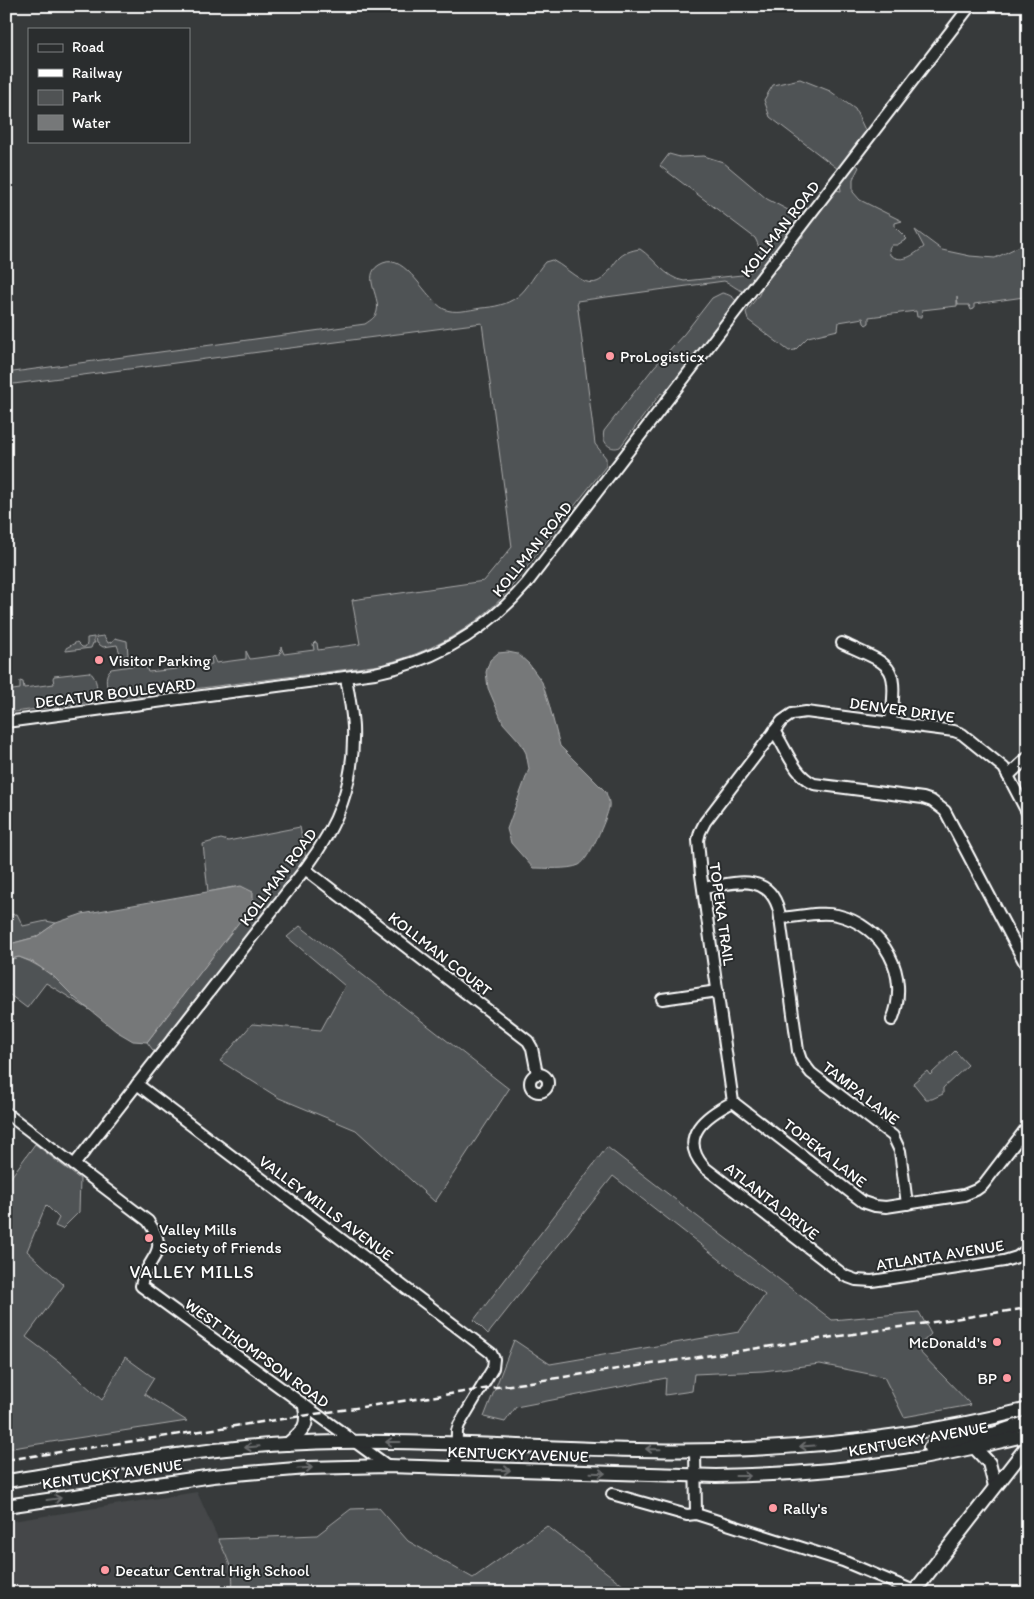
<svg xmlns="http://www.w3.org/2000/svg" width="1034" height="1599" font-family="Itim,sans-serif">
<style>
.built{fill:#444748}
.green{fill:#505354;stroke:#a8a9aa}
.water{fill:#767879;stroke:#adaeaf}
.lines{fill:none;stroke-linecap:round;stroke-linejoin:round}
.minor-casing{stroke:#fff;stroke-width:14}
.major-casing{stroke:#fff;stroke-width:16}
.minor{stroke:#2a2d2e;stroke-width:10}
.major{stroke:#2a2d2e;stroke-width:12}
.rail{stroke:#fff;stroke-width:2.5;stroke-dasharray:8 4;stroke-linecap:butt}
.oneway{stroke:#6a6c6d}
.poi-dot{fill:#ff9aa2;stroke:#2a2d2e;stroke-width:2}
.labels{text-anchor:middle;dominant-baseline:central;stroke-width:4;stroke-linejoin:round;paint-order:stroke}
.street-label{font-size:16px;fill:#fff;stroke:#2a2d2e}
.poi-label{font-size:16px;fill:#fff;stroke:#2a2d2e;text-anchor:start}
.neighbourhood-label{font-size:18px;letter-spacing:1px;fill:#fff;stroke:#2a2d2e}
</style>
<rect width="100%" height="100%" fill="#373a3b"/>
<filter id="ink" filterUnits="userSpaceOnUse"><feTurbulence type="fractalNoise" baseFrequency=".02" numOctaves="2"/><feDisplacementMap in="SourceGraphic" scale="10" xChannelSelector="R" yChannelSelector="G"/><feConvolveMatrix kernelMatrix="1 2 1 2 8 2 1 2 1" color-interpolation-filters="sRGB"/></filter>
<g filter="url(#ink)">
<polygon class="built" points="197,1492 229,1563 235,1593 6,1593 6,1522"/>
<g class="green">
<polygon points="800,79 830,91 855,109 866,132 838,169 770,117 764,100 773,85"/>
<path d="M 669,154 L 680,157 L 704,156 L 723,162 L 767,199 L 788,210 L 808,208 L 744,291 C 736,290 731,283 724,281 L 577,301 L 595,444 L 606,458 L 606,466 C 583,495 560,524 538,553 C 522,573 507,595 488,611 C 457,638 420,655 380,665 L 116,699 L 110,697 C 107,689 103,675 111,669 L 145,664 L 148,672 L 177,669 L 177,662 L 179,660 L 181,661 L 182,668 L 212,664 L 211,658 L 213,656 L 216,663 L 246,659 L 246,651 L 250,659 L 280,655 L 281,647 L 284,654 L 314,650 L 313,644 L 315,642 L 317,643 L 318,650 L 360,644 L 352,600 L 484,581 L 512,547 L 482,323 L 6,385 L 6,373 L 365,324 C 371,320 376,317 377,311 C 381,296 359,273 383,263 C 406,253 426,300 444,309 C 454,314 469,310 481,308 C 494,307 506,305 517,297 C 527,290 536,272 545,262 L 552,260 C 562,265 571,274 582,280 C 602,290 608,270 618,259 C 623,253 632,250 640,249 C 655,259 665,278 684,281 L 742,275 C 762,269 764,255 755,238 L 660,166 Z"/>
<path d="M 855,164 L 859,167 L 853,179 L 853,192 L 860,200 L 902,221 L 895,223 L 895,227 L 907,239 L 897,245 L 892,245 L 889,249 L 890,255 C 903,264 913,255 924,247 L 915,230 L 942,250 L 970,256 L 995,258 L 1028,242 L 1028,299 L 1024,297 L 974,304 L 974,309 L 971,310 L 969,305 L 958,305 L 957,297 L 957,306 L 922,310 L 921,317 L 917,317 L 916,311 L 869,317 L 869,323 L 866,325 L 864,323 L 863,318 L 839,322 L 838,330 L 808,337 L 795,350 L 789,351 L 748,320 L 746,312 L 759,295 L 764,282 L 795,242 L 799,242 L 800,238 L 803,237 L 803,232 L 836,190 L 841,191 L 840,184 Z"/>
<path d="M 722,293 C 728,294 735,297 737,303 L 665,396 L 661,393 L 620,447 C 610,451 601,442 604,431 L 654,367 L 684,334 L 712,298 Z"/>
<polygon points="104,636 108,643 112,642 115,638 127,641 128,656 121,656 117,645 103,647 97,643 96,637"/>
<polygon points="94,637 94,641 95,643 93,643 91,648 66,651 66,648 77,642 82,647 85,647 87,644 87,638"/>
<path d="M 89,672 C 97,676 99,692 95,700 L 92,702 L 6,713 L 6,691 L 20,689 L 20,681 L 23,682 L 24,688 L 54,684 L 53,678 L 54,676 Z"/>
<polygon points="300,827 306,859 155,1053 147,1042 253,903 233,887 208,892 203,844 221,839 228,841"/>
<polygon points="17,914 23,926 46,921 56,923 36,937 6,945 6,915"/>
<polygon points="300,926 509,1089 435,1202 356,1130 279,1098 220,1061 252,1024 321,1030 345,986 287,937"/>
<path d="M 19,957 C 48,967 68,990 90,1010 L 46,983 L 27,1008 L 6,992 L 6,961 Z"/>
<polygon points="955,1051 968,1065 943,1088 943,1094 932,1099 926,1099 913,1083 927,1071 930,1075"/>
<polygon points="35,1144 80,1179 79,1212 62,1229 55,1226 59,1218 46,1205 27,1251 64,1285 26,1337 62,1364 102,1400 125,1357 154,1378 144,1394 187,1421 6,1449 6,1184"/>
<polygon points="607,1147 832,1320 919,1312 931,1334 916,1348 971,1405 904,1417 884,1377 820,1364 763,1371 694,1374 692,1391 665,1395 666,1378 516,1407 505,1422 484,1417 514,1340 550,1364 739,1332 765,1295 613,1176 488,1334 474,1320"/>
<path d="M 379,1508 L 408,1541 L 473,1578 L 547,1526 L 633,1593 L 231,1593 C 237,1575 226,1555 218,1539 L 317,1535 L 351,1509 Z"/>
</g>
<g class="water">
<path d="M 508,652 L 518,654 L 529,664 L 542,682 L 549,704 L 560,746 L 606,792 C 607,797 610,801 609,807 C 607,818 589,860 579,865 C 568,870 545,868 533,868 L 511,843 L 507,829 L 529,769 L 526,753 L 520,742 L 503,723 L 488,688 L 486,672 L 490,660 L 498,653 Z"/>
<polygon points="241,886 253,892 253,904 147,1042 133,1041 116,1031 75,998 54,977 33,962 19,957 6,960 6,945 36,937 56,923 82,914"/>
</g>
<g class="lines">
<defs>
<g id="minor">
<path d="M 842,643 C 895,667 897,663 891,722"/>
<path d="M 6,722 L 375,673 C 435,661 487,630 527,583 L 970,6"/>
<path d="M 774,731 C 787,749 793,774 814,784 L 923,798 L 932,801 L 945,811 L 1028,969"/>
<polyline points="1008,776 1028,757"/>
<polyline points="305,869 528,1041 532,1048 537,1074"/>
<path d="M 704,888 C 733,883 769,871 779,911 L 798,1051 L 801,1060 L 811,1073 L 893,1136 L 900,1151 L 907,1204"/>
<path d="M 780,918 C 798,917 819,911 837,915 C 884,926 911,975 892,1020"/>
<polyline points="662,999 718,991"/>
<circle cx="539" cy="1083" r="9"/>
<polyline points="137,1084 491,1353 494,1359 493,1368 459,1425 457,1431 456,1469"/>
<polyline points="733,1102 701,875 698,840 700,832 705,822 782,721 792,714 806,712 954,731 962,734 1004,768 1028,814"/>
<path d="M 733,1102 C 707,1115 677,1136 704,1167 L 845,1276 L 856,1280 L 872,1281 L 1004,1261 L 1017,1257 L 1028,1249"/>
<polyline points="733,1102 863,1202 875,1206 886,1207 964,1195 976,1190 983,1185 1028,1126"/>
<path d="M 6,1113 L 148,1221 C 172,1255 147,1254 141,1286 L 388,1466"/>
<path d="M 74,1165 L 305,869 C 338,825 355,783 353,727 C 352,711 349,694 346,678"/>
<polyline points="695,1450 696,1514 843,1561 919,1593"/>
<polyline points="612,1494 687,1515 696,1514"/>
</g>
<g id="major">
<path d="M 288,1444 C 302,1431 309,1428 305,1407"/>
<polyline points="974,1447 989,1463 995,1486"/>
<polyline points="930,1448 996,1433 1028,1422"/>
<path d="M 6,1481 C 116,1464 228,1443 339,1442 C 467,1440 594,1453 721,1450 C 825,1447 927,1435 1028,1409"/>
<path d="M 6,1506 L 213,1476 L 307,1468 L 388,1466 L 716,1476 C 776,1475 837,1471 897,1462 C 941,1456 984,1445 1028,1435"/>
<polyline points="913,1593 1028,1445"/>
</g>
</defs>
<use href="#minor" class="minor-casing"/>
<use href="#major" class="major-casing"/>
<use href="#minor" class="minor"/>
<use href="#major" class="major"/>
<polyline class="rail" points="6,1460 1028,1308"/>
</g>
<defs><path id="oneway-shaft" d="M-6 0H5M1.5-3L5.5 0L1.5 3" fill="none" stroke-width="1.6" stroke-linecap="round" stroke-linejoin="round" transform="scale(1.25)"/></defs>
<g class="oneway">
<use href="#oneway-shaft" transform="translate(393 1442) rotate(-180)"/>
<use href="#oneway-shaft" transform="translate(807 1446) rotate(176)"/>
<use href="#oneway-shaft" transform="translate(252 1447) rotate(175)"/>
<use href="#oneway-shaft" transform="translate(653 1449) rotate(-179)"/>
<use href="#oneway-shaft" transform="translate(305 1468) rotate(-3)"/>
<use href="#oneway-shaft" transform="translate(503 1470) rotate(2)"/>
<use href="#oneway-shaft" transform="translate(598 1473) rotate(2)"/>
<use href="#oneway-shaft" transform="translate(743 1476)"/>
<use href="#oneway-shaft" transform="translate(54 1499) rotate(-8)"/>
</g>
</g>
<g class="poi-dot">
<circle cx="610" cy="356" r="5"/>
<circle cx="99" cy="660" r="5"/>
<circle cx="149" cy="1238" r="5"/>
<circle cx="997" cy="1342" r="5"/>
<circle cx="1007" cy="1378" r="5"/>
<circle cx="773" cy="1508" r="5"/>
<circle cx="105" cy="1570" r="5"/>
</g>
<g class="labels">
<g class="street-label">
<text transform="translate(780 229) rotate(-52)">KOLLMAN ROAD</text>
<text transform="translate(532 549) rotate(-51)">KOLLMAN ROAD</text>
<text transform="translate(115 693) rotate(-7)">DECATUR BOULEVARD</text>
<text transform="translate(902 710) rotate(8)">DENVER DRIVE</text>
<text transform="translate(278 877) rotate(-53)">KOLLMAN ROAD</text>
<text transform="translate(722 914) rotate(82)">TOPEKA TRAIL</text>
<text transform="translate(440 954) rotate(38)">KOLLMAN COURT</text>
<text transform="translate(861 1093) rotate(38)">TAMPA LANE</text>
<text transform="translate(825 1153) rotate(38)">TOPEKA LANE</text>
<text transform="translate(772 1201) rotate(38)">ATLANTA DRIVE</text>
<text transform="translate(326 1208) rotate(37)">VALLEY MILLS AVENUE</text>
<text transform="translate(940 1255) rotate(-9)">ATLANTA AVENUE</text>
<text transform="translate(257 1353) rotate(36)">WEST THOMPSON ROAD</text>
<text transform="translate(918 1439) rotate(-10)">KENTUCKY AVENUE</text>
<text transform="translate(518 1454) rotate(2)">KENTUCKY AVENUE</text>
<text transform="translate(112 1474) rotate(-8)">KENTUCKY AVENUE</text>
</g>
<g class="poi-label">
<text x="620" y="356">ProLogisticx</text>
<text x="109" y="660">Visitor Parking</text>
<text x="159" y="1229">Valley Mills<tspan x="159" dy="18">Society of Friends</tspan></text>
<text x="987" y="1342" text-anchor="end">McDonald's</text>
<text x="997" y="1378" text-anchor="end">BP</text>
<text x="783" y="1508">Rally's</text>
<text x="115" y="1570">Decatur Central High School</text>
</g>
<g class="neighbourhood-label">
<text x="192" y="1272">VALLEY MILLS</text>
</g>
</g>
<rect width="1034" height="1599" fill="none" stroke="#2a2d2e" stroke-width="25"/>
<rect x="12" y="12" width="1009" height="1574" fill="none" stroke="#fff" stroke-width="2" filter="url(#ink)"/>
<rect x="28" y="28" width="162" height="115" fill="#2a2d2e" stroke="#7f8182"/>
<rect x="38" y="44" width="25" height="8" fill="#2a2d2e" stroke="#7f8182"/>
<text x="72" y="52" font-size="15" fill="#ffffff">Road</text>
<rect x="38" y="69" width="25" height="8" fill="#ffffff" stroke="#7f8182"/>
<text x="72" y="78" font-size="15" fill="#ffffff">Railway</text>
<rect x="38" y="90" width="25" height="15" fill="#505354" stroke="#7f8182"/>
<text x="72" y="102" font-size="15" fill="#ffffff">Park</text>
<rect x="38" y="115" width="25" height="15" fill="#767879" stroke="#7f8182"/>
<text x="72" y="128" font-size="15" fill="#ffffff">Water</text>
</svg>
